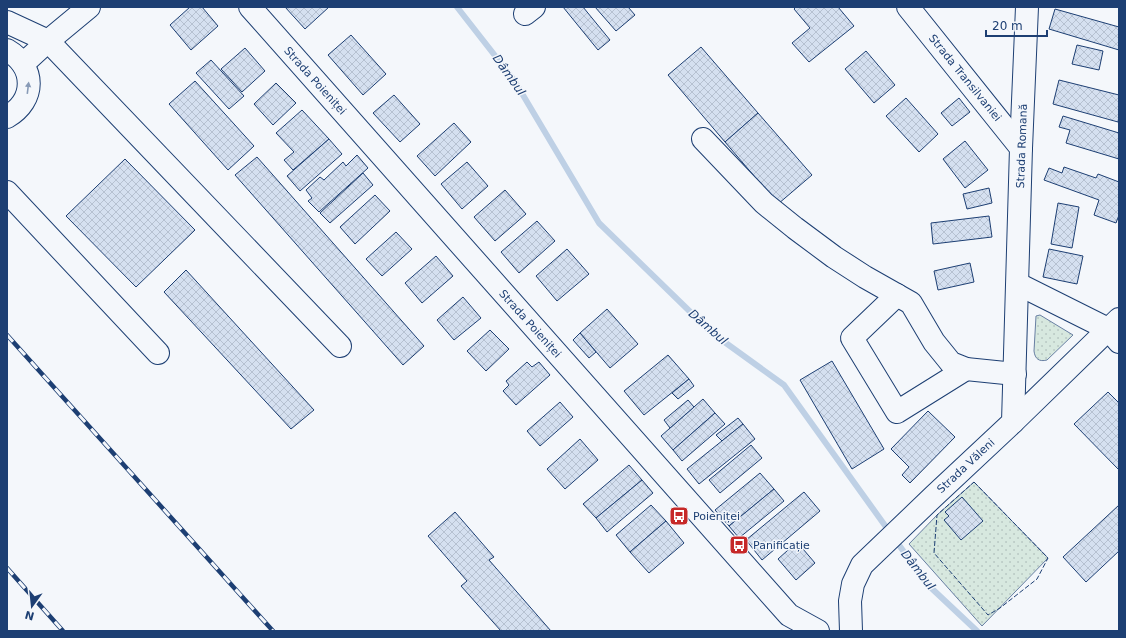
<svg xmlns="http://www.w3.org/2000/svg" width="1126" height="638" font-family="'DejaVu Sans',sans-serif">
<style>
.grass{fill:url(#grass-dots);stroke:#687fa3}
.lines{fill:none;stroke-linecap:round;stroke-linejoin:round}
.stream{stroke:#bed0e5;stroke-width:6}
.building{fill:url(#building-cross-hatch);stroke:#1d3f73}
.minor-casing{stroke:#1d3f73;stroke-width:24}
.major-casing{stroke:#1d3f73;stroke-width:24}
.minor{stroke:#f4f7fb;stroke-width:22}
.major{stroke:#f4f7fb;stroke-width:22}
.rail-casing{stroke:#1d3f73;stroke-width:4.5}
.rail{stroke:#f4f7fb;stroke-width:3;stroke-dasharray:9;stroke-linecap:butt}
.fence{stroke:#1d3f73;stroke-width:1;stroke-dasharray:5 2;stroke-linecap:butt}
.oneway{fill:#889bb7}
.labels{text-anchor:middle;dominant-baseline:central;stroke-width:3;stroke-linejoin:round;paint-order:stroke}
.street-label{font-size:11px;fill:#1d3f73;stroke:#f4f7fb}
.poi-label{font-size:11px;fill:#1d3f73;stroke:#f4f7fb;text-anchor:start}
.water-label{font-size:12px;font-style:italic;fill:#1d3f73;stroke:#f4f7fb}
</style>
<defs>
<pattern id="grass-dots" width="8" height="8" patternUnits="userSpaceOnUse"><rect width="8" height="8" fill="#d7e8df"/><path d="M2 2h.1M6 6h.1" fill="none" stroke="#b8c8c3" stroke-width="1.8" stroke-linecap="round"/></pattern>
<pattern id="building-cross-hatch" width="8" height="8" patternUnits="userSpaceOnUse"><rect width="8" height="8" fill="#d5e0f0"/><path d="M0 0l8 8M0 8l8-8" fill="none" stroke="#b6c1d1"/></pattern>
</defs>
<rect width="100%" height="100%" fill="#f4f7fb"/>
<g class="grass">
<path d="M 1040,315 L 1073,335 L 1047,360 C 1039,362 1035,359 1034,351 L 1036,316 Z"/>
<polygon points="974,482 1048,558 982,626 909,544 937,515"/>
</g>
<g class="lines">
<polyline class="stream" points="457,7 514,80 599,223 712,333 784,385 927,584 977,631"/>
</g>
<g class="building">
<polygon points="190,7 202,7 218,26 191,50 170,25"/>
<polygon points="285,7 329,7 305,29"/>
<polygon points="563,7 583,7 610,40 598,50"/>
<polygon points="595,7 628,7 635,15 616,31"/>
<polygon points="796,7 838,7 854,26 809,62 792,43 810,28 794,9"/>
<polygon points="1055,9 1119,27 1119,50 1049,29"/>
<polygon points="351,35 386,74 363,95 328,55"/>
<polygon points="1077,45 1103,51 1099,70 1072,64"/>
<polygon points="701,47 758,113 725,142 668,75"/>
<polygon points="245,48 265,71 242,92 221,69"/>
<polygon points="866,51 895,85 874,103 845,69"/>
<polygon points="211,60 244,96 229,109 196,73"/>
<polygon points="1059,80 1119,95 1119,116 1118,122 1053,104"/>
<polygon points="195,81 254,146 228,170 169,104"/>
<polygon points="276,83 296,103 273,125 254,104"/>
<polygon points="394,95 420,124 400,142 373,113"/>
<polygon points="906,98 938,134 919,152 886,116"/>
<polygon points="959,98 970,112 952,126 941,113"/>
<polygon points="302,110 329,139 293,170 284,160 294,152 276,133"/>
<polygon points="758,113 812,175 778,204 725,142"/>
<polygon points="1063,116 1119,133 1119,159 1066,143 1070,130 1059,127"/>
<polygon points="454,123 471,142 435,176 417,156"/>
<polygon points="329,139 342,154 300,191 287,176"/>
<polygon points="965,141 988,170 965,188 943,159"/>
<polygon points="357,155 368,168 319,212 308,201 312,198 306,190 320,177 324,180 343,162 346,166"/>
<polygon points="257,157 424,346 403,365 235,175"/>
<polygon points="125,159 195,230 136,287 66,216"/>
<polygon points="467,162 488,186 462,209 441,184"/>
<polygon points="1064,167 1096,178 1098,174 1119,182 1119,215 1116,223 1094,215 1099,200 1044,180 1049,168 1062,173"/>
<polygon points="363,173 373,185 330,223 320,213"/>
<polygon points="989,188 992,203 967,209 963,194"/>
<polygon points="505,190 526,214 495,241 474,217"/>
<polygon points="375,195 390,211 355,244 340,227"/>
<polygon points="1058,203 1079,207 1072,248 1051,244"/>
<polygon points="989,216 992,237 933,244 931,223"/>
<polygon points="537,221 555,241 519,273 501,252"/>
<polygon points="396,232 412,249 382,276 366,259"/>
<polygon points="567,249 589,274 557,301 536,276"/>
<polygon points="1049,249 1083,256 1077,284 1043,277"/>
<polygon points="436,256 453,276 422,303 405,283"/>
<polygon points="970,263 974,282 938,290 934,271"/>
<polygon points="186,270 314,410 291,429 164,292"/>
<polygon points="463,297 481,318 454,340 437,320"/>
<polygon points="607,309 638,344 610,368 580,333"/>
<polygon points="490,330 509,349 486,371 467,351"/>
<polygon points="580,333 596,352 589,358 573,340"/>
<polygon points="668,355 689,379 644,415 624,391"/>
<polygon points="832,361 884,449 852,469 800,380"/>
<polygon points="527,362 532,367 539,362 550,375 516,405 503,391 509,385 506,381"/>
<polygon points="689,379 694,386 678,399 672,393"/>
<polygon points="1108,392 1119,403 1119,470 1074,424"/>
<polygon points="703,399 715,413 673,450 661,436"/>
<polygon points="688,400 694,407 670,428 664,420"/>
<polygon points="560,402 573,417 540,446 527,431"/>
<polygon points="928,411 955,437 910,483 902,475 909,467 891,449"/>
<polygon points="715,413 725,424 682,461 673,450"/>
<polygon points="738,418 743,424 722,441 716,435"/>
<polygon points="743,424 755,439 699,484 687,469"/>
<polygon points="580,439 598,460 565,489 547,469"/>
<polygon points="751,445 762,458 720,493 709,480"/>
<polygon points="629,465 642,480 596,518 583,504"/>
<polygon points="760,473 774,489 729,526 715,510"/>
<polygon points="642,480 653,493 607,532 596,518"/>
<polygon points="774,489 784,501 739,538 729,526"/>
<polygon points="804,492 820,511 762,560 746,540"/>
<polygon points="962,497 983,521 961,540 944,520 949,516 945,512"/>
<polygon points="651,505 666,521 630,552 616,535"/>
<polygon points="1119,505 1119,551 1086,582 1063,557"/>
<polygon points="455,512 494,557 489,560 551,631 501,631 461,586 467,581 428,536"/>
<polygon points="666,521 684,543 649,573 630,552"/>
<polygon points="797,542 815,563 796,580 778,559"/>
</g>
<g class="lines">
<defs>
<g id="minor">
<polyline points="250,7 789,615 818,631"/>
<polyline points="525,14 534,7"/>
<polyline points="7,22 48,41 340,346"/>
<path d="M 7,50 C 36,67 36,100 7,117"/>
<polyline points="23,64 48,41 89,7"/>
<polyline points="703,139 764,203 795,228 834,257 865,277 911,303 934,342 951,363 966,369 1015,374"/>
<polyline points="1021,148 1027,7"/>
<polyline points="7,192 158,353"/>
<polyline points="1018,284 1108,329 1119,342"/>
<polyline points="897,295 852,338 897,412 966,369"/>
<polyline points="1013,422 1119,319"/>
</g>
<polyline id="major" points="851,631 850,601 853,584 862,565 934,496 1013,422 1021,148 908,7"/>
</defs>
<use href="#minor" class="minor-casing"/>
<use href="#major" class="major-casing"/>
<use href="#minor" class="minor"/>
<use href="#major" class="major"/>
<defs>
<g id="rail">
<polyline points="7,335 273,631"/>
<polyline points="7,568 63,631"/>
</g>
</defs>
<use href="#rail" class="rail-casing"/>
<use href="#rail" class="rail"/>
<polygon class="fence" points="974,482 1048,558 1037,579 1000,608 988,615 934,553 937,515"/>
</g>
<defs><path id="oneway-solid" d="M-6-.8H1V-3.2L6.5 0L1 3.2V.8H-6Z"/></defs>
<use class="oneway" href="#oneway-solid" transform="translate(28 88) rotate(-83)"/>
<defs>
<symbol id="bus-square" viewBox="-11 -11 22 22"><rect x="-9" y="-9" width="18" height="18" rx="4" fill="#c62828" stroke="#f4f7fb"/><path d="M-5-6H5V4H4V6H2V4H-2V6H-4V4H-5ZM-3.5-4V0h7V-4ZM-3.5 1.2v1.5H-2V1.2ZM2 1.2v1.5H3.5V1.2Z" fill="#fff"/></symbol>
</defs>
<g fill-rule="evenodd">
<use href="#bus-square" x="668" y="505" width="22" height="22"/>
<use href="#bus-square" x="728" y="534" width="22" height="22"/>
</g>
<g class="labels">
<g class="street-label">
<text transform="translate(965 78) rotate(51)">Strada Transilvaniei</text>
<text transform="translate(315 81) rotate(48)">Strada Poieniței</text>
<text transform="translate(1022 146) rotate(-88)">Strada Romană</text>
<text transform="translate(530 324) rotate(48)">Strada Poieniței</text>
<text transform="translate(966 466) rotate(-43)">Strada Văleni</text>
</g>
<g class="poi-label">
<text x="693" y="516">Poieniței</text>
<text x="753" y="545">Panificație</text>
</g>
<g class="water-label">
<text transform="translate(509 75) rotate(55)">Dâmbul</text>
<text transform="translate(708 327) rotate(41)">Dâmbul</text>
<text transform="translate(918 570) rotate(52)">Dâmbul</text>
</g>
</g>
<rect width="1126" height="638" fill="none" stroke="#1d3f73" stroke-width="16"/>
<g transform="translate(32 606) rotate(195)" stroke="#f4f7fb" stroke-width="3" paint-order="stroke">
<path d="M0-3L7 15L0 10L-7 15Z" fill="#1d3f73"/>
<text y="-6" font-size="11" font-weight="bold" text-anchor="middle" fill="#1d3f73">N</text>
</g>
<path d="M986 30v6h61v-6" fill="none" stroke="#1d3f73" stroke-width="2"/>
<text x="992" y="30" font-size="12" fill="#1d3f73" stroke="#f4f7fb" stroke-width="3" paint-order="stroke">20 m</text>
</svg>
